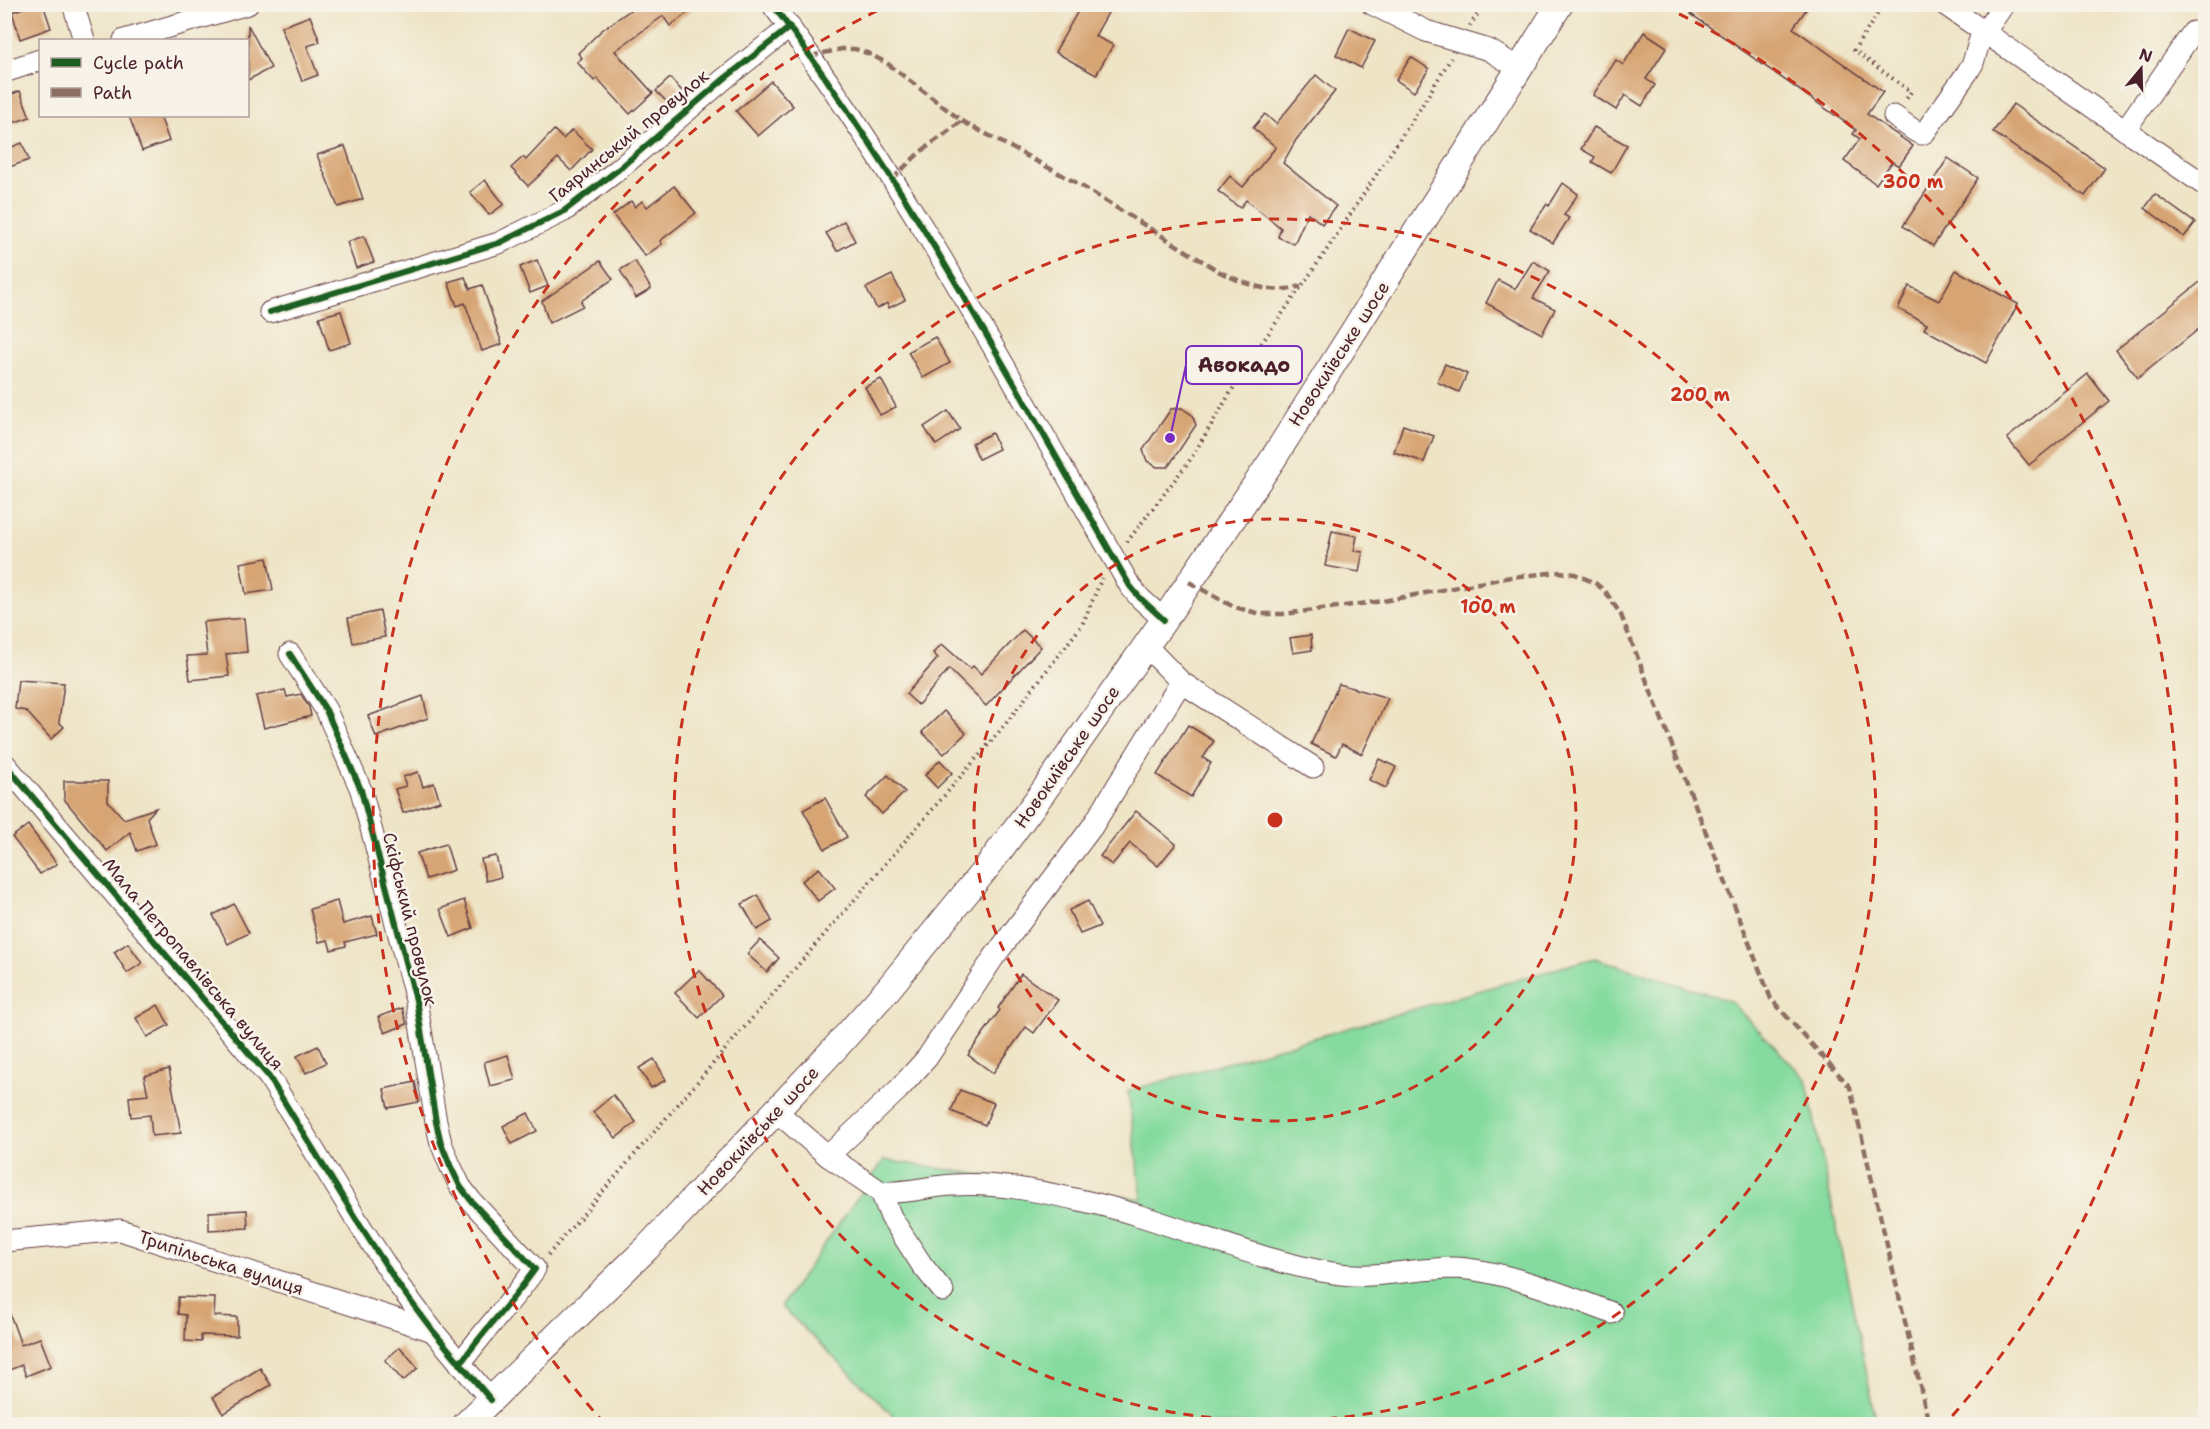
<svg xmlns="http://www.w3.org/2000/svg" width="2210" height="1429" font-family="'Shantell Sans',sans-serif">
<style>
.green{fill:#85db9f;stroke:#687d65;stroke-width:1.5}
.building{fill:#d7a473}
.lines{fill:none;stroke-linecap:round;stroke-linejoin:round}
.minor-casing{stroke:#633d42;stroke-width:23}
.major-casing{stroke:#633d42;stroke-width:28}
.path{stroke:#633d42;stroke-width:4;stroke-dasharray:1.5 4.5;stroke-linecap:butt}
.minor{stroke:#fff;stroke-width:21}
.major{stroke:#fff;stroke-width:26}
.quiet{stroke:#8d6e63;stroke-width:4.5;stroke-dasharray:9 4.5;stroke-linecap:butt}
.cycleway-casing{stroke:#f7f3e8;stroke-width:10}
.cycleway{stroke:#1b5e20;stroke-width:6}
.ring{fill:none;stroke:#c8321e;stroke-width:3;stroke-dasharray:10 8}
.labels{text-anchor:middle;dominant-baseline:central;stroke-width:5;stroke-linejoin:round;paint-order:stroke}
.street-label{font-size:18px;fill:#4a1f2b;stroke:#f7f3e8}
.centre{fill:#c8321e;stroke:#f7f3e8;stroke-width:3}
.ring-label{font-size:18px;text-anchor:middle;font-weight:bold;fill:#c8321e;stroke:#f7f3e8;stroke-width:5;stroke-linejoin:round;paint-order:stroke}
.leader{fill:none;stroke:#7b2cbf;stroke-width:2}
.callout-dot{fill:#7b2cbf;stroke:#f7f3e8;stroke-width:2}
.callout{fill:#f7f3e8;stroke:#7b2cbf;stroke-width:2}
.callout-label{font-size:20px;text-anchor:middle;font-weight:bold;fill:#4a1f2b}
</style>
<rect width="100%" height="100%" fill="#f7f3e8"/>
<filter id="ink" filterUnits="userSpaceOnUse"><feTurbulence type="fractalNoise" baseFrequency=".0167" numOctaves="2"/><feDisplacementMap in="SourceGraphic" scale="12" xChannelSelector="R" yChannelSelector="G"/><feConvolveMatrix kernelMatrix="1 2 1 2 8 2 1 2 1" color-interpolation-filters="sRGB"/></filter>
<filter id="wash" filterUnits="userSpaceOnUse"><feTurbulence type="fractalNoise" baseFrequency=".008" numOctaves="4" result="noise"/><feDisplacementMap in="SourceGraphic" scale="24" xChannelSelector="R" yChannelSelector="G"/><feGaussianBlur stdDeviation="1.35" result="paint"/><feColorMatrix in="noise" values="0 0 0 0 0 0 0 0 0 0 0 0 0 0 0 0 0 1.4 0 .05"/><feComposite in="paint" operator="in"/></filter>
<g filter="url(#wash)">
<rect width="100%" height="100%" fill="#eee4c6"/>
<polygon class="green" points="1594,958 1730,1001 1806,1079 1877,1424 902,1424 781,1306 884,1160 1142,1199 1128,1091"/>
<g id="blocks">
<g class="building">
<polygon points="34,4 43,4 51,28 20,39 12,12"/>
<polygon points="639,4 699,4 670,26 663,16 615,51 653,93 630,114 597,78 594,81 577,62 582,58 578,53 602,30"/>
<polygon points="1082,4 1113,4 1095,36 1113,45 1096,75 1055,52"/>
<polygon points="1699,4 1810,4 1793,28 1883,92 1867,114 1913,146 1899,166 1892,162 1876,184 1844,161 1860,139 1853,134 1856,130 1691,14"/>
<polygon points="310,16 320,42 307,46 318,75 302,81 281,27"/>
<polygon points="248,25 271,68 248,80"/>
<polygon points="1349,28 1375,41 1361,68 1336,55"/>
<polygon points="1644,32 1667,47 1646,79 1655,85 1642,106 1625,95 1616,110 1593,95 1616,60 1623,65"/>
<polygon points="1411,57 1429,69 1414,92 1396,80"/>
<polygon points="1316,75 1335,91 1296,140 1283,163 1336,206 1322,224 1308,213 1294,244 1278,237 1281,228 1246,200 1240,208 1218,191 1230,176 1243,187 1276,147 1253,128 1265,114 1276,124"/>
<polygon points="670,78 683,92 669,104 656,91"/>
<polygon points="771,81 793,106 758,136 736,111"/>
<polygon points="20,91 30,117 10,124 4,108 4,97"/>
<polygon points="2013,104 2105,168 2085,196 1993,132"/>
<polygon points="129,116 160,116 169,141 142,151"/>
<polygon points="1594,127 1627,145 1611,173 1592,162 1595,157 1581,149"/>
<polygon points="554,130 563,139 572,130 592,149 571,171 558,158 528,186 511,168 523,157 526,160"/>
<polygon points="22,143 29,160 4,169 4,150"/>
<polygon points="345,146 363,199 338,207 317,155"/>
<polygon points="1948,158 1978,178 1933,246 1903,226"/>
<polygon points="485,180 504,204 489,215 470,192"/>
<polygon points="1563,183 1578,194 1564,215 1569,218 1553,243 1530,229 1547,204 1549,206"/>
<polygon points="674,186 696,213 660,241 662,244 645,256 613,215 631,201 635,207 642,201 647,207"/>
<polygon points="2155,194 2195,223 2184,237 2145,208"/>
<polygon points="844,221 855,241 837,251 826,233"/>
<polygon points="364,236 374,262 356,268 347,242"/>
<polygon points="537,260 548,286 530,293 520,267"/>
<polygon points="600,261 613,279 581,301 583,306 549,323 542,301"/>
<polygon points="635,261 651,289 636,298 620,270"/>
<polygon points="1533,261 1550,271 1533,298 1555,309 1542,334 1486,303 1498,280 1515,289"/>
<polygon points="1956,270 2018,304 1986,363 1924,329 1927,324 1898,309 1909,286 1939,301"/>
<polygon points="892,275 905,300 889,308 887,303 877,309 866,288"/>
<polygon points="465,277 470,289 482,285 502,344 482,351 465,303 457,306 448,282"/>
<polygon points="2205,278 2205,324 2138,378 2116,350"/>
<polygon points="341,311 351,343 329,350 319,317"/>
<polygon points="935,337 950,363 923,378 908,352"/>
<polygon points="1445,364 1467,374 1459,392 1437,382"/>
<polygon points="2088,374 2109,401 2029,465 2007,438"/>
<polygon points="881,379 896,407 880,415 865,387"/>
<polygon points="1182,408 1192,415 1196,425 1168,467 1157,467 1147,461 1143,450 1171,409"/>
<polygon points="948,411 960,429 936,445 924,427"/>
<polygon points="1403,425 1434,436 1424,462 1394,452"/>
<polygon points="992,433 999,449 979,459 972,443"/>
<polygon points="1332,531 1357,536 1354,551 1363,552 1359,572 1325,566"/>
<polygon points="267,558 273,590 246,594 240,563"/>
<polygon points="380,611 385,637 353,643 348,618"/>
<polygon points="244,618 247,652 226,654 229,676 190,680 187,656 207,655 203,622"/>
<polygon points="1023,630 1041,647 986,706 949,669 918,705 906,694 938,658 933,653 942,644 970,669 973,666 981,674"/>
<polygon points="1311,635 1312,650 1293,653 1290,638"/>
<polygon points="18,680 64,683 59,722 64,727 51,739 26,711 15,709"/>
<polygon points="1339,684 1388,698 1362,754 1342,744 1336,756 1311,744"/>
<polygon points="285,690 287,697 301,694 309,707 311,716 264,728 256,696"/>
<polygon points="423,696 428,718 376,737 368,716"/>
<polygon points="944,711 966,733 944,754 922,732"/>
<polygon points="1188,725 1214,741 1203,758 1211,763 1191,797 1157,775"/>
<polygon points="1379,759 1396,767 1386,788 1369,780"/>
<polygon points="940,760 952,773 937,788 925,775"/>
<polygon points="418,772 423,787 434,783 440,801 403,813 395,789 406,786 403,777"/>
<polygon points="888,775 905,792 882,814 866,797"/>
<polygon points="64,781 108,781 108,801 124,819 156,808 147,818 156,844 137,851 130,832 107,851 64,799"/>
<polygon points="825,798 847,837 825,849 803,810"/>
<polygon points="1136,811 1176,844 1158,866 1130,843 1112,865 1100,856"/>
<polygon points="28,825 57,864 40,874 12,837"/>
<polygon points="446,844 454,870 426,879 417,853"/>
<polygon points="496,856 501,877 486,881 481,859"/>
<polygon points="819,868 835,888 818,901 802,881"/>
<polygon points="758,895 772,921 757,930 742,904"/>
<polygon points="464,900 473,928 451,937 440,909"/>
<polygon points="337,901 343,924 372,916 377,934 345,942 346,946 331,950 328,940 319,942 310,909"/>
<polygon points="1088,901 1100,926 1080,934 1069,910"/>
<polygon points="234,904 249,933 228,944 213,915"/>
<polygon points="760,940 779,958 767,972 747,954"/>
<polygon points="128,943 142,963 127,973 114,952"/>
<polygon points="699,970 722,995 699,1018 675,993"/>
<polygon points="1021,974 1058,1000 1034,1033 1026,1027 993,1073 968,1055 1000,1010 998,1008"/>
<polygon points="158,1005 169,1025 147,1037 136,1018"/>
<polygon points="402,1008 407,1024 385,1033 378,1017"/>
<polygon points="318,1046 326,1063 306,1073 297,1056"/>
<polygon points="508,1055 515,1080 490,1086 484,1062"/>
<polygon points="654,1059 666,1080 651,1088 639,1068"/>
<polygon points="169,1069 181,1133 152,1136 150,1115 131,1117 129,1097 148,1095 144,1076"/>
<polygon points="415,1082 419,1102 388,1108 384,1089"/>
<polygon points="960,1090 994,1103 985,1125 951,1111"/>
<polygon points="613,1095 636,1122 616,1138 593,1112"/>
<polygon points="528,1113 537,1131 512,1144 503,1126"/>
<polygon points="247,1210 248,1228 209,1230 209,1212"/>
<polygon points="178,1297 215,1298 214,1316 237,1317 237,1336 201,1335 201,1342 185,1341 186,1315 178,1314"/>
<polygon points="7,1306 21,1345 40,1338 51,1366 26,1376 22,1365 4,1372 4,1307"/>
<polygon points="400,1347 418,1368 403,1381 385,1360"/>
<polygon points="260,1368 271,1385 223,1414 213,1397"/>
</g>
</g>
</g>
<g filter="url(#ink)">
<use href="#blocks" fill-opacity="0" stroke="#633d42" stroke-width="1.5"/>
<g class="lines">
<defs>
<g id="minor">
<polyline points="73,4 84,40"/>
<path d="M 772,4 C 910,187 1016,389 1130,586 L 1140,598 L 1164,620"/>
<polyline points="1372,4 1426,31 1489,50 1520,69"/>
<polyline points="1944,4 2206,186"/>
<polyline points="124,40 248,4"/>
<polyline points="4,72 40,60"/>
<polyline points="1894,116 1915,131 1922,134 1925,132 1967,73 1973,63 1980,39 2004,4"/>
<polyline points="2125,130 2193,32"/>
<polyline points="270,312 499,243 564,211 619,169 724,79 790,27"/>
<polyline points="1146,646 1181,682 1313,767"/>
<path d="M 290,654 L 326,710 L 361,790 L 416,1000 L 436,1122 L 441,1143 L 450,1165 L 460,1186 L 472,1202 L 535,1269 C 512,1302 483,1331 460,1364"/>
<polyline points="4,763 269,1077 361,1227 400,1287 433,1331 491,1400"/>
<polyline points="776,1111 828,1156 881,1192 891,1217 922,1265 943,1291"/>
<polyline points="828,1156 898,1090 927,1058 994,957 1092,827 1181,682"/>
<path d="M 881,1192 C 905,1194 929,1186 953,1185 C 997,1182 1042,1192 1084,1201 C 1168,1219 1247,1259 1333,1273 C 1373,1280 1414,1268 1455,1268 C 1503,1270 1567,1296 1612,1313"/>
<polyline points="4,1241 120,1230 433,1331"/>
</g>
<polyline id="major" points="466,1424 647,1248 838,1045 888,989 988,866 1043,792 1164,620 1271,462 1560,4"/>
</defs>
<use href="#minor" class="minor-casing"/>
<use href="#major" class="major-casing"/>
<g class="path">
<polyline points="1884,4 1854,50 1911,92 1905,101"/>
<polyline points="1470,26 1484,4"/>
<polyline points="1127,542 1190,460 1252,357 1322,257 1421,107 1451,58"/>
<polyline points="548,1255 1000,731 1082,625 1102,578"/>
</g>
<use href="#minor" class="minor"/>
<use href="#major" class="major"/>
<g class="quiet">
<path d="M 810,56 L 842,49 L 855,49 L 870,54 L 888,64 L 962,121 L 1075,182 L 1220,272 C 1247,285 1272,295 1301,286"/>
<polyline points="892,179 919,153 962,121"/>
<polyline points="1189,582 1234,607 1261,614 1283,614 1383,601 1511,577 1560,572 1575,574 1595,583 1605,591 1621,615 1771,999 1850,1087 1929,1424"/>
</g>
<defs>
<g id="cycleway">
<path d="M 772,4 C 910,187 1016,389 1130,586 L 1140,598 L 1164,620"/>
<polyline points="270,312 499,243 564,211 619,169 724,79 790,27"/>
<path d="M 290,654 L 326,710 L 361,790 L 416,1000 L 436,1122 L 441,1143 L 450,1165 L 460,1186 L 472,1202 L 535,1269 C 512,1302 483,1331 460,1364"/>
<polyline points="4,763 269,1077 361,1227 400,1287 433,1331 491,1400"/>
</g>
</defs>
<use href="#cycleway" class="cycleway-casing"/>
<use href="#cycleway" class="cycleway"/>
</g>
</g>
<g class="ring">
<circle cx="1275" cy="820" r="301"/>
<circle cx="1275" cy="820" r="601"/>
<path d="M605 1424A902 902 0 0 1 887 6M1663 6A902 902 0 0 1 1945 1424"/>
</g>
<g class="labels">
<g class="street-label">
<text transform="translate(629 136) rotate(-39)">Гаяринський провулок</text>
<text transform="translate(1339 354) rotate(-57)">Новокиївське шосе</text>
<text transform="translate(1067 757) rotate(-55)">Новокиївське шосе</text>
<text transform="translate(410 919) rotate(76)">Скіфський провулок</text>
<text transform="translate(193 964) rotate(50)">Мала Петропавлівська вулиця</text>
<text transform="translate(758 1131) rotate(-47)">Новокиївське шосе</text>
<text transform="translate(221 1263) rotate(18)">Трипільська вулиця</text>
</g>
</g>
<circle cx="1275" cy="820" r="9" class="centre"/>
<g class="ring-label">
<text x="1913" y="188">300 m</text>
<text x="1700" y="401">200 m</text>
<text x="1488" y="613">100 m</text>
</g>
<path class="leader" d="M1170 438L1186 365"/>
<circle class="callout-dot" cx="1170" cy="438" r="6"/>
<rect class="callout" x="1186" y="346" width="116" height="38" rx="6"/>
<g class="callout-label">
<text x="1244" y="372">Авокадо</text>
</g>
<rect width="2210" height="1429" fill="none" stroke="#f7f3e8" stroke-width="24"/>
<rect x="39" y="39" width="210" height="78" fill="#f7f3e8" stroke="#b29e9c" stroke-width="1.5"/>
<rect x="51" y="58" width="30" height="9" fill="#1b5e20" stroke="#b29e9c" stroke-width="1.5"/>
<text x="93" y="69" font-size="18" fill="#4a1f2b">Cycle path</text>
<rect x="51" y="88" width="30" height="9" fill="#8d6e63" stroke="#b29e9c" stroke-width="1.5"/>
<text x="93" y="99" font-size="18" fill="#4a1f2b">Path</text>
<g transform="translate(2141 69) rotate(19)" stroke="#f7f3e8" stroke-width="4.5" paint-order="stroke">
<path d="M0-4.5L10 22L0 15L-10 22Z" fill="#4a1f2b"/>
<text y="-9" font-size="16" font-weight="bold" text-anchor="middle" fill="#4a1f2b">N</text>
</g>
</svg>
